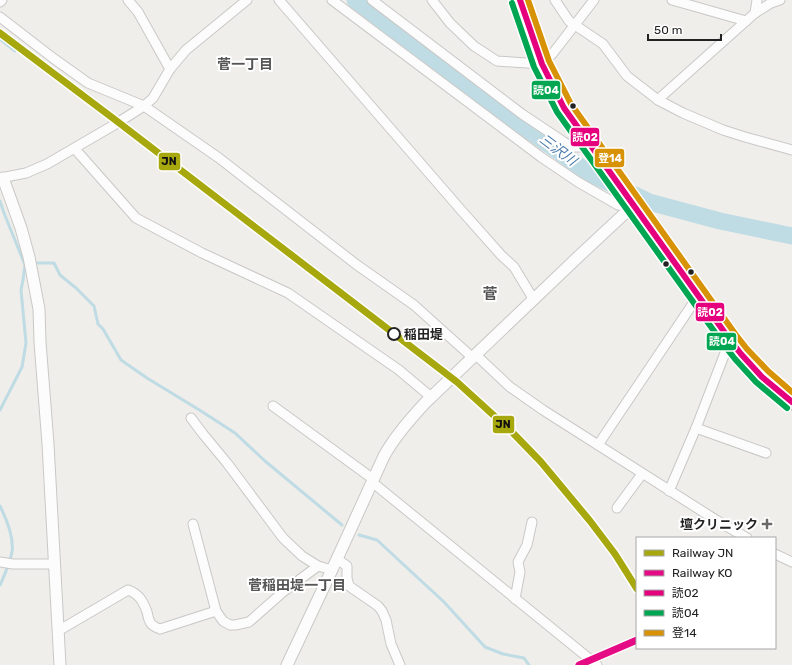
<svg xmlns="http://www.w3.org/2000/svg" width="792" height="665" font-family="Rubik,'Noto Sans JP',sans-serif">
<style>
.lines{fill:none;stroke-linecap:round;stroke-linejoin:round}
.stream{stroke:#bfdbe3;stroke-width:3}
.river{stroke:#bfdbe3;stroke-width:17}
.minor-casing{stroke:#c9c8c7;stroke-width:11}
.tertiary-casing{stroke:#c9c8c7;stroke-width:13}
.primary-casing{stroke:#a79c86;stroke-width:17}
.minor{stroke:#fdfcfc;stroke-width:9}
.tertiary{stroke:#fdfcfc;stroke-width:11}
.primary{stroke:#f3ede7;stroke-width:15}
.bus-1-casing{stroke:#fff;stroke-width:9}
.bus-2-casing{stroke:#fff;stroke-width:9}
.bus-3-casing{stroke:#fff;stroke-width:9}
.bus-1{stroke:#e5007d;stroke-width:6}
.bus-2{stroke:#00a651;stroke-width:6}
.bus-3{stroke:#d79205;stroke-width:6}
.rail-1-casing{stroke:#fff;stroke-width:10}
.rail-2-casing{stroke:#fff;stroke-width:10}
.rail-1{stroke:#a7a70e;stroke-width:7}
.rail-2{stroke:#e50b84;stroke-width:7}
.bus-dot{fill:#222;stroke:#fff;stroke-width:1.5}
.stop-dot{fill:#fff;stroke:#222;stroke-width:2}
.poi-dot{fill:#6a6968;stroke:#fff;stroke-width:1.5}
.labels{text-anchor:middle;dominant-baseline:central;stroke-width:4;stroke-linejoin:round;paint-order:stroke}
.stop-label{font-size:13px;font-weight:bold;fill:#222;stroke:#fff;text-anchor:start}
.poi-label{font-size:13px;font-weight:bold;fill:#222;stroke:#fff;text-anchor:end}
.neighbourhood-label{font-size:14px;font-weight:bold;fill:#555;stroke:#fff}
.water-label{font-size:14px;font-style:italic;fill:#4a7aab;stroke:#fff}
.quarter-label{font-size:15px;font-weight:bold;fill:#555;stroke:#fff}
.line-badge{stroke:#fff;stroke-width:1.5}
.badge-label{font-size:11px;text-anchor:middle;font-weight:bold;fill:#fff}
.pale-badge-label{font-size:11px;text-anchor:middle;font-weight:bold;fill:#111}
</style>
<rect width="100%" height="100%" fill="#f0eeeb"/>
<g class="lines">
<g class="stream">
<polyline points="0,39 15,51"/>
<polyline points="0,201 4,213 25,265 23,280 21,290 26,343 22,367 0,410"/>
<polyline points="37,263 54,263 60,275 76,288 94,306 98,324 103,329 121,360 147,378 201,411 235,433 265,461 342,525"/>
<path d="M 0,506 C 6,518 14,538 12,552 C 10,561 4,577 0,585"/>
<polyline points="359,535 377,540 444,602 485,647 503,654 524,658 529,665"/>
</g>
<polyline class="river" points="355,0 510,117 589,173 649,202 720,221 792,236"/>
<defs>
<g id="minor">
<polyline points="128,0 138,12 170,69"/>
<polyline points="279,0 461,210 501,255 514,267 534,300"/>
<polyline points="332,0 541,157 578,182 618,205 634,207"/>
<polyline points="372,0 522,114 564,142 572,147 580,147 590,144"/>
<polyline points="432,0 450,23 474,46 497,61 542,64 553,53 594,0"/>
<polyline points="555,0 569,21 603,44 627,76 658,100 683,113 723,130 745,137 792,150"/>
<polyline points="672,0 746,21"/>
<polyline points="0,2 2,0"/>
<polyline points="755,13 757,0"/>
<polyline points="0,17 53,58 88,83 144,106 219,158 357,265 414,305 473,358"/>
<polyline points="658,100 662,96 755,13 771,3 780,0"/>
<polyline points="75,149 136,218 202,253 288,293 399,370 431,397"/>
<polyline points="0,178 26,173 47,164 114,125 144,106 153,98 170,69 186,50 247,0"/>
<polyline points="476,355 510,387 543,410 716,520 747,538"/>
<polyline points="273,406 373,479"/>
<polyline points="191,418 203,434 227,463 283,538 302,556 318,566 332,570"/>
<polyline points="696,428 766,453"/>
<polyline points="598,445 698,296"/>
<polyline points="372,482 597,665"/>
<polyline points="669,491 696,428 730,340"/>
<polyline points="617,508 642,474"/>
<polyline points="193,524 216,611 223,621 230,625 235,625 249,622 283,592 318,566"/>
<polyline points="775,554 792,562"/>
<polyline points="337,559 347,566 347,578 349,586 378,606 382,611 386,620 391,644 400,665"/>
<polyline points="0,562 13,564 54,564"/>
<polyline points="515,599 520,572 518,562 527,545 532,522"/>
<path d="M 58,631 L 128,590 C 139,594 143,601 147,612 C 148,615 148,619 150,622 C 152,626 157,628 160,629 L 216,611"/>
</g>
<g id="tertiary">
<polyline points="3,178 21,228 29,257 39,309 40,342 48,444 60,665"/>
<path d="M 287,665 L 337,559 L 384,456 C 395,436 410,419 426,402 L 579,256 L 623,215 L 634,207"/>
</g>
<polyline id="primary" points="520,0 542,64 564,108 698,296 730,340 741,354 762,377 792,402"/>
</defs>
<use href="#minor" class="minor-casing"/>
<use href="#tertiary" class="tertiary-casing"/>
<use href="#primary" class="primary-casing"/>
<use href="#minor" class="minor"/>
<use href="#tertiary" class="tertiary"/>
<use href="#primary" class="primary"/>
<defs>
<polyline id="bus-1" points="520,0 542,64 564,108 730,340 741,354 762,377 792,402"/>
<polyline id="bus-2" points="512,3 534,67 557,112 724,345 735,359 756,382 787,408"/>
<polyline id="bus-3" points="528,0 549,61 571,104 736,335 747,349 768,371 792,392"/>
</defs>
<use href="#bus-1" class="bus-1-casing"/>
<use href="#bus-2" class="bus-2-casing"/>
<use href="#bus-3" class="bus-3-casing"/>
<use href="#bus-1" class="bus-1"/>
<use href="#bus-2" class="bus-2"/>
<use href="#bus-3" class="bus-3"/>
<defs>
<polyline id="rail-1" points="0,33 118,122 457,382 513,433 541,462 590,521 615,554 637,589"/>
<polyline id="rail-2" points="579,665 637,640"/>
</defs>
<use href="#rail-1" class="rail-1-casing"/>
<use href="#rail-2" class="rail-2-casing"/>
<use href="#rail-1" class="rail-1"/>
<use href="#rail-2" class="rail-2"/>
</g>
<g class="bus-dot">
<circle cx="573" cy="106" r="3.5"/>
<circle cx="666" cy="264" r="3.5"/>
<circle cx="691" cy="272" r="3.5"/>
</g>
<circle class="stop-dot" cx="394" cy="334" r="6"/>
<path class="poi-dot" d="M765 518h4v4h4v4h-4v4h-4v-4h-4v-4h4z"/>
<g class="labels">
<g class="stop-label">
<text x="404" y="334">稲田堤</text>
</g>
<g class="poi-label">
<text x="758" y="524">壇クリニック</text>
</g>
<g class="neighbourhood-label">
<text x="245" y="64">菅一丁目</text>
<text x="297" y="585">菅稲田堤一丁目</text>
</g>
<g class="water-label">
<text transform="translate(558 150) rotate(37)">三沢川</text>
</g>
<g class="quarter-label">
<text x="490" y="294">菅</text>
</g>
</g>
<g class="line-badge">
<rect x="531" y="80" width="30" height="20" rx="4" fill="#00a651"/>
<rect x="570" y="127" width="30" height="20" rx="4" fill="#e5007d"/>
<rect x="594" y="148" width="31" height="20" rx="4" fill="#d79205"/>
<rect x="158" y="152" width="23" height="19" rx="4" fill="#a7a70e"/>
<rect x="695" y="302" width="30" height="20" rx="4" fill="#e5007d"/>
<rect x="706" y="332" width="31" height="19" rx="4" fill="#00a651"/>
<rect x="492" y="415" width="23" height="19" rx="4" fill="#a7a70e"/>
</g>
<g class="badge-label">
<text x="546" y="94">読04</text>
<text x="585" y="141">読02</text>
<text x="610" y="162">登14</text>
<text x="710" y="316">読02</text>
<text x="722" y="345">読04</text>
</g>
<g class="pale-badge-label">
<text x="169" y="165">JN</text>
<text x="503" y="428">JN</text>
</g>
<rect x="636" y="537" width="140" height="112" fill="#ffffff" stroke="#a7a7a7"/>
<rect x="644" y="550" width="20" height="6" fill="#a7a70e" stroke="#a7a7a7"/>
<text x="672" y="557" font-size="12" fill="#222222">Railway JN</text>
<rect x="644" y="570" width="20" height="6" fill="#e50b84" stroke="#a7a7a7"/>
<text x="672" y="577" font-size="12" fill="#222222">Railway KO</text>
<rect x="644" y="590" width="20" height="6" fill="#e5007d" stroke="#a7a7a7"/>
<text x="672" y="597" font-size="12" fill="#222222">読02</text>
<rect x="644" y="610" width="20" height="6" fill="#00a651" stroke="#a7a7a7"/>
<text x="672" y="617" font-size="12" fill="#222222">読04</text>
<rect x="644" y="630" width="20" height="6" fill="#d79205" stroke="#a7a7a7"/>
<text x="672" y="637" font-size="12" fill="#222222">登14</text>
<path d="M648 34v6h73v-6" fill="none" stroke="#222222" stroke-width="2"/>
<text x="654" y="34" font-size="12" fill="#222222" stroke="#ffffff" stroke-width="3" paint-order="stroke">50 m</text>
</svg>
